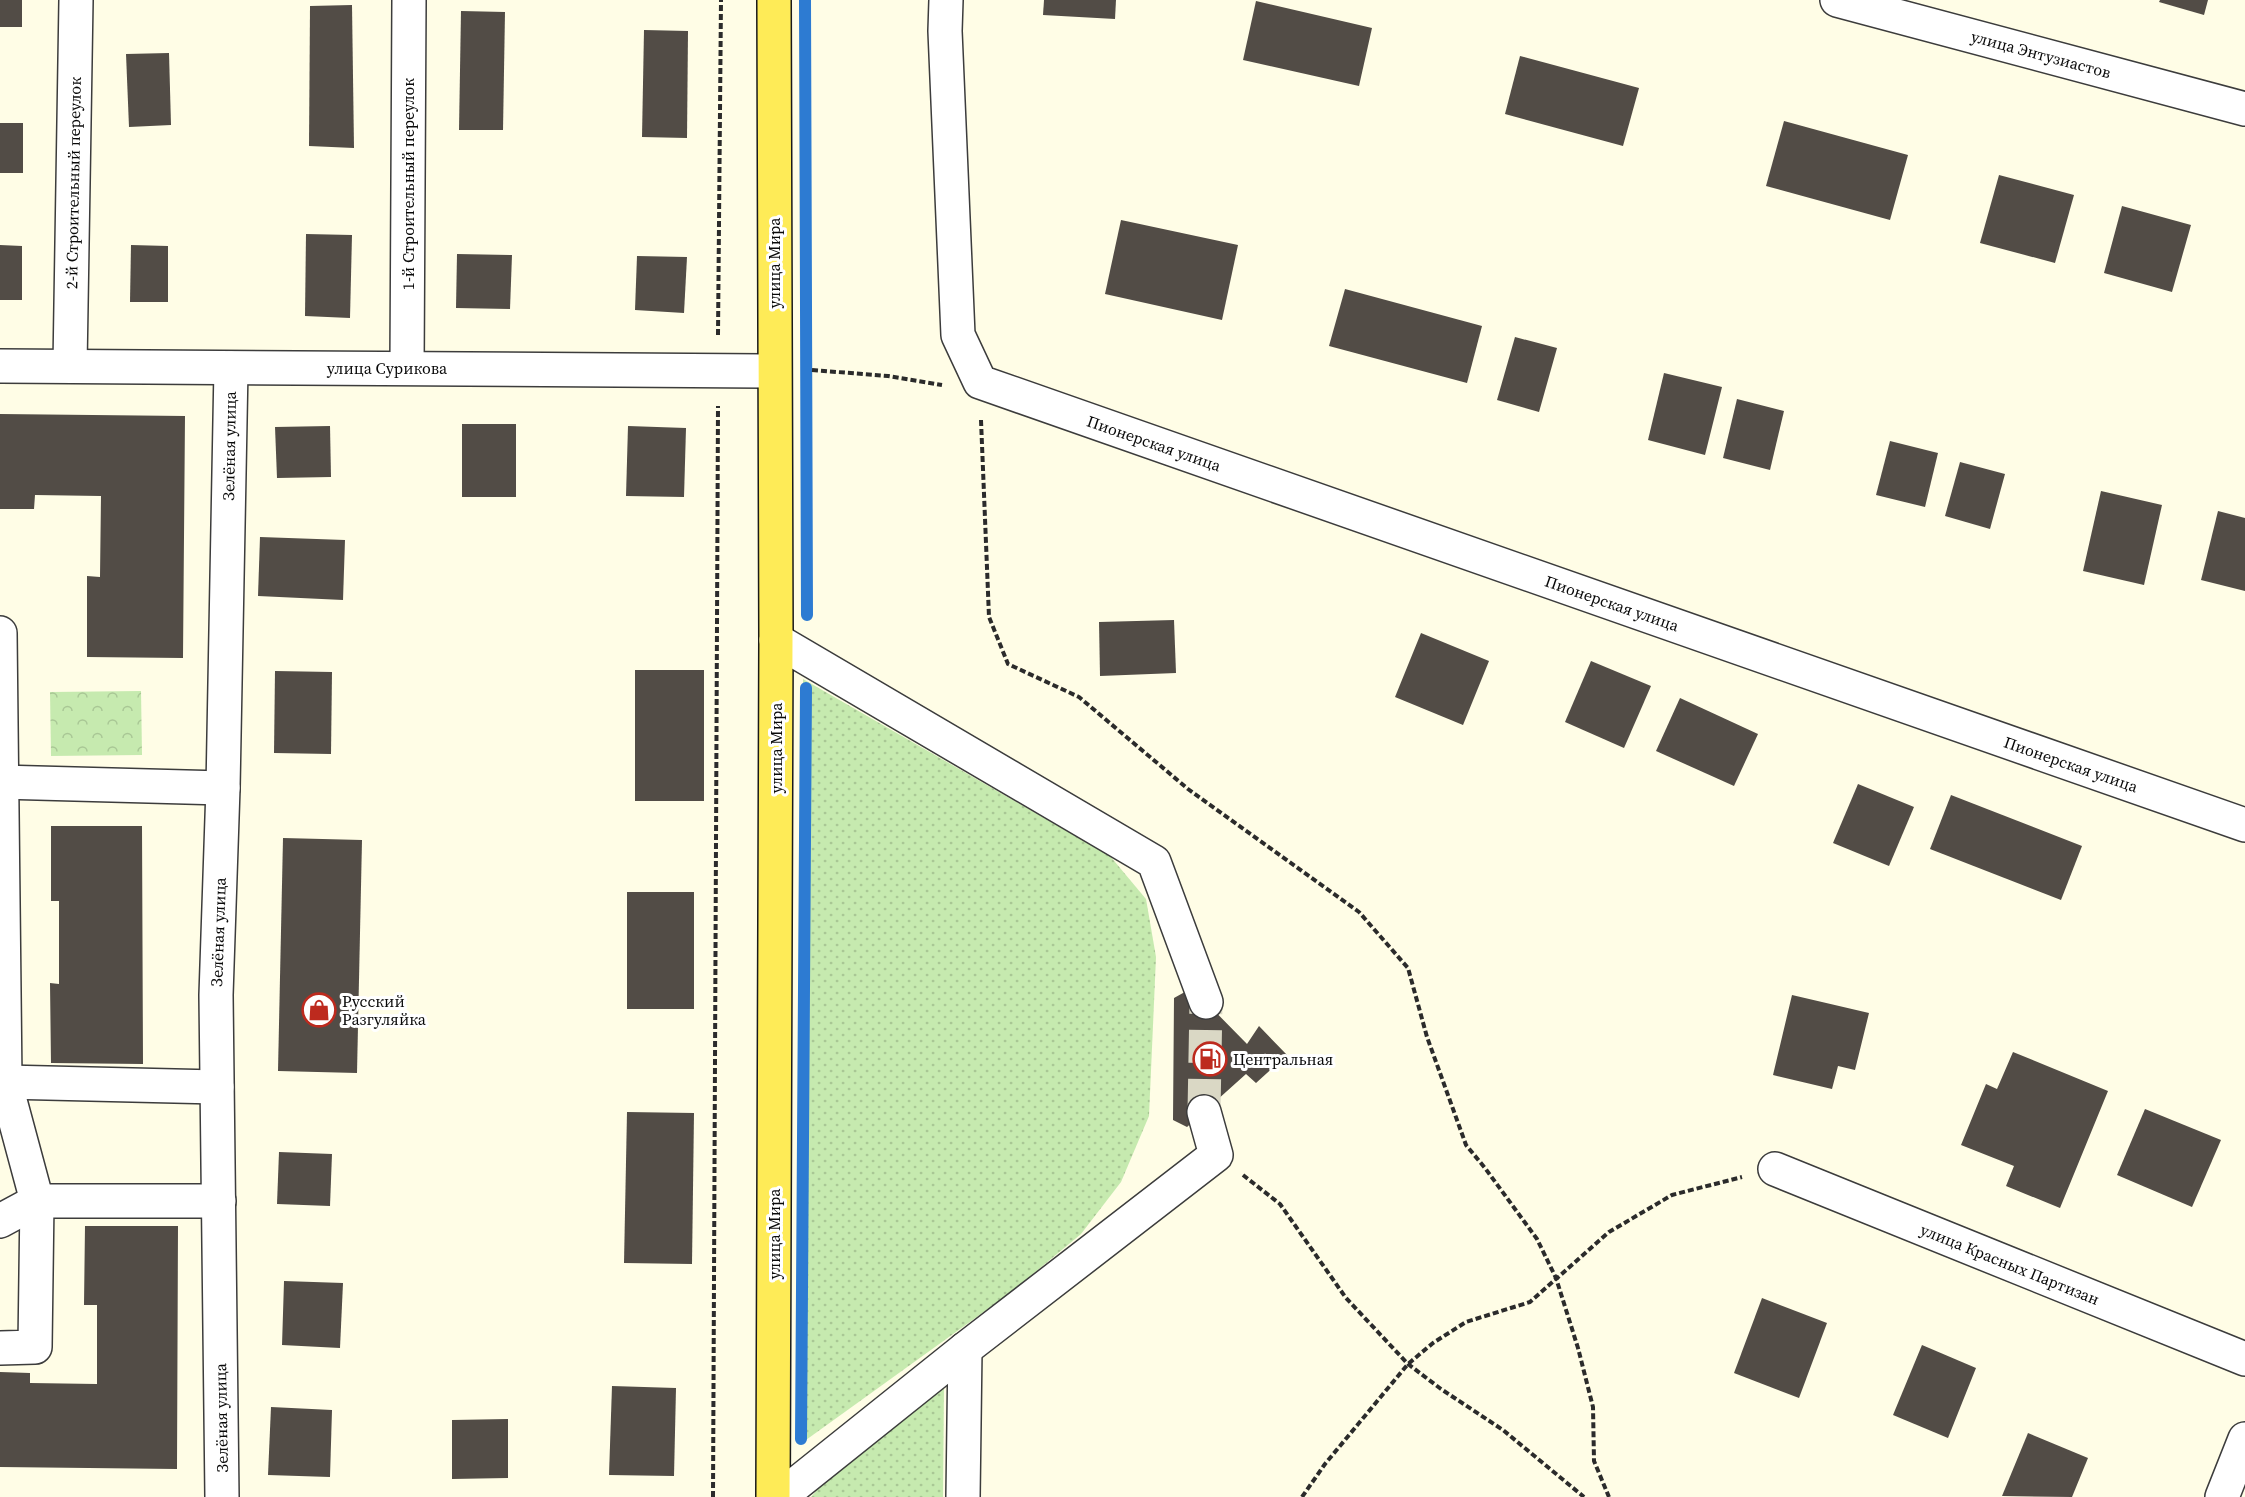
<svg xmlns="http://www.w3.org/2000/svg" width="2245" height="1497" font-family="'Source Serif 4',serif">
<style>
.grass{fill:url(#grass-dots)}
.park{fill:url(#park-crowns)}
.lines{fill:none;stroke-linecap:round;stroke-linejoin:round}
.stream{stroke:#2d7bd2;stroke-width:12}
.building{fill:#524c46}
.minor-tunnel{stroke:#dad8c5;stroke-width:33;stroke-dasharray:33 16;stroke-linecap:butt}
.minor-casing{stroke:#3c3c3c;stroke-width:36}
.major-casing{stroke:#1a1a1a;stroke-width:36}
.path{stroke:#2b2b2b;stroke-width:4;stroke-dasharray:6 3;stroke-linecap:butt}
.minor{stroke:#fff;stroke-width:33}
.major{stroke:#feeb57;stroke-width:33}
.labels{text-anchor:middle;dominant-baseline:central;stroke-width:6;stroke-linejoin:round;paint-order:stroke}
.street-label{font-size:16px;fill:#090909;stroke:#fff}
.poi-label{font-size:16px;fill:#090909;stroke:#fff;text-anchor:start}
</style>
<defs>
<pattern id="grass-dots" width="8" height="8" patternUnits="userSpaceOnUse" patternTransform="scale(1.5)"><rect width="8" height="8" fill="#c6eaaf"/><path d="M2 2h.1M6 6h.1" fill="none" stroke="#a9c795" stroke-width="1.8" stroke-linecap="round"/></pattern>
<pattern id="park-crowns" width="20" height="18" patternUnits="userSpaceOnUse" patternTransform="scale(1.5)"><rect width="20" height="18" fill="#c6eaaf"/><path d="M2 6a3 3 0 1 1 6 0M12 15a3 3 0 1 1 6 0" fill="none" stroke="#a9c795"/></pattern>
</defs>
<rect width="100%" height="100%" fill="#fffde6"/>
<g class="grass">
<polygon points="803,679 1110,856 1146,899 1156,957 1149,1116 1121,1182 1081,1234 1010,1293 799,1445"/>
<polygon points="944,1386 943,1497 811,1497 845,1458"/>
</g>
<polygon class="park" points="141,691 142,755 51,756 50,692"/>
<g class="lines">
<g class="stream">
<polyline points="805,0 807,615"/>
<polyline points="801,1439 806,688"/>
</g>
</g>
<g class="building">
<rect x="0" y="0" width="22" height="27"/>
<polygon points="1044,0 1116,0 1115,19 1043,15"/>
<polygon points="2160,0 2208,0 2204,15 2159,2"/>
<polygon points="1256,1 1372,28 1359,86 1243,60"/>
<polygon points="352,5 354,148 309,146 310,6"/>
<polygon points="461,11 505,12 503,130 459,130"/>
<polygon points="644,30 688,31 687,138 642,137"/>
<polygon points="169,53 171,125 129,127 126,54"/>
<polygon points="1520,56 1639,88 1623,146 1505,114"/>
<polygon points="1784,121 1908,155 1890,220 1766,186"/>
<rect x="0" y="123" width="23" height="50"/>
<polygon points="1999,175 2074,195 2055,263 1980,243"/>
<polygon points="2122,206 2191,225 2172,292 2104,273"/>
<polygon points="1121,220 1238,245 1222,320 1105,294"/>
<polygon points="306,234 352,235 350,318 305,316"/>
<polygon points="0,245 22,246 22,300 0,300"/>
<polygon points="131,245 168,246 168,302 130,302"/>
<polygon points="457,254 512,255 510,309 456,308"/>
<polygon points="637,256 687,257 684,313 635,310"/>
<polygon points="1345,289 1482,326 1467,383 1329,346"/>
<polygon points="1515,337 1557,348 1539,412 1497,400"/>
<polygon points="1664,373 1722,387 1705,455 1648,440"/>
<polygon points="1737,399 1784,411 1770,470 1723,458"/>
<polygon points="0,414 185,416 183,658 87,657 87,576 100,577 101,496 35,495 34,509 0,509"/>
<rect x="462" y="424" width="54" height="73"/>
<polygon points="330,426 331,477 277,478 275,427"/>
<polygon points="628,426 686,428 684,497 626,496"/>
<polygon points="1890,441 1938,453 1925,507 1876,495"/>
<polygon points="1960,462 2005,474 1990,529 1945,516"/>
<polygon points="2101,491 2162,505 2144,585 2083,571"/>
<polygon points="2218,511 2245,518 2245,591 2201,580"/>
<polygon points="260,537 345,540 343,600 258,596"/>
<polygon points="1174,620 1176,673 1100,676 1099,622"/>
<polygon points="1421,633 1489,661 1463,725 1395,697"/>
<polygon points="1591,661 1651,686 1624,748 1565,722"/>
<rect x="635" y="670" width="69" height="131"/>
<polygon points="275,671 332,672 331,754 274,753"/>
<polygon points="1680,698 1758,734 1734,786 1656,751"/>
<polygon points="1858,784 1914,807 1889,866 1833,843"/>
<polygon points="1951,795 2082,846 2061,900 1930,849"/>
<polygon points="51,826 142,826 143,1064 51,1063 50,983 59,984 59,901 51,901"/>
<polygon points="283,838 362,840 357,1073 278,1071"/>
<rect x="627" y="892" width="67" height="117"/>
<polygon points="1192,988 1247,1044 1259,1026 1287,1055 1256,1083 1246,1074 1187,1127 1173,1120 1174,998"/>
<polygon points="1792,995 1869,1013 1855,1070 1838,1066 1832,1089 1773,1075"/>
<polygon points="2013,1052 2108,1091 2060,1208 2006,1186 2014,1166 1961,1145 1986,1084 1997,1089"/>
<polygon points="2145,1109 2221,1140 2192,1207 2117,1175"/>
<polygon points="627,1112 694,1113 692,1264 624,1263"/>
<polygon points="279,1152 332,1154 330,1206 277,1204"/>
<polygon points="85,1226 178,1226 177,1469 0,1467 0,1372 30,1373 30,1383 97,1384 97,1305 84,1305"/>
<polygon points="284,1281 343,1283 340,1348 282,1345"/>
<polygon points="1762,1298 1827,1323 1799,1398 1734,1373"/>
<polygon points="1922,1345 1976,1368 1948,1438 1893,1415"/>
<polygon points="612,1386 676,1388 674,1476 609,1475"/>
<polygon points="271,1407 332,1410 330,1477 268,1475"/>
<polygon points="508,1419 508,1478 452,1479 452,1420"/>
<polygon points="2028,1433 2088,1458 2072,1497 2002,1496"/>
</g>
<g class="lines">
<polyline class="minor-tunnel" points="1204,1112 1206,1002"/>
<defs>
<g id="minor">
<polyline points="946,0 945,31 958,335 980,382 2245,825"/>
<polyline points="1837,0 2245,109"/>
<polyline points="0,366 774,371"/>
<polyline points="70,366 76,0"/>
<polyline points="407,368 409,0"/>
<polyline points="0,633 5,1082 37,1201 0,1221"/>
<polyline points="776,640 1154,862 1206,1002"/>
<polyline points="0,782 223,788"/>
<polyline points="0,1080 5,1082 217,1087"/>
<polyline points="1775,1169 2245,1359"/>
<polyline points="0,1348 35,1347 37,1201 219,1201"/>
<polyline points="222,1497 216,995 223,788 231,368"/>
<polyline points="780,1497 965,1349 1216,1155 1204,1112"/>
<polyline points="963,1497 965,1349"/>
<polyline points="2222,1497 2245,1439"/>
</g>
<polyline id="major" points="773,1497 776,640 774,0"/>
</defs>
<use href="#minor" class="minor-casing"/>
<use href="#major" class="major-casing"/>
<g class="path">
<polyline points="718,335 721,0"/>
<polyline points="812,370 888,376 942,385"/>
<polyline points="981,420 989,617 1008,664 1079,697 1188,789 1359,912 1408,968 1427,1037 1466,1145 1485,1168 1537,1239 1556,1278 1578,1348 1593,1407 1594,1461 1609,1497"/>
<polyline points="1243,1175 1280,1204 1346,1298 1408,1364 1441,1389 1503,1430 1584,1497"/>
<polyline points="713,1497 718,406"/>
<polyline points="1302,1497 1325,1464 1408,1364 1433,1343 1466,1322 1530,1302 1609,1232 1672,1195 1742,1177"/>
</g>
<use href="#minor" class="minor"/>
<use href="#major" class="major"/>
</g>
<defs>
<symbol id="shop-ring" viewBox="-11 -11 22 22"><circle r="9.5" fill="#fff" stroke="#bd2a1e" stroke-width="1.5"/><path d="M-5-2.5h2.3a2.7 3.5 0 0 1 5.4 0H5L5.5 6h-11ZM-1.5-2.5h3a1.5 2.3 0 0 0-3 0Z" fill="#bd2a1e"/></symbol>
<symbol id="fuel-ring" viewBox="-11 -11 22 22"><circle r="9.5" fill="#fff" stroke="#bd2a1e" stroke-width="1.5"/><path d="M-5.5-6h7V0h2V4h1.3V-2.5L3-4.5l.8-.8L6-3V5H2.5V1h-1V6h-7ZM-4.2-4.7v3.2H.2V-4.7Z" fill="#bd2a1e"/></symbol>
</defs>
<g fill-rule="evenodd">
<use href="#shop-ring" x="300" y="991" width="38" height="38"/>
<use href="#fuel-ring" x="1191" y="1040" width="38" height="38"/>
</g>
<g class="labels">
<g class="street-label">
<text transform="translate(2041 54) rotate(15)">улица Энтузиастов</text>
<text transform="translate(73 183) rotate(-89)">2-й Строительный переулок</text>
<text transform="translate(408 184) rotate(-90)">1-й Строительный переулок</text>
<text transform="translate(774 263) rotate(-90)">улица Мира</text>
<text x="387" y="368">улица Сурикова</text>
<text transform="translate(1154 443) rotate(19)">Пионерская улица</text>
<text transform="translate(229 446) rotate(-89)">Зелёная улица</text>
<text transform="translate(1612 603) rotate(19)">Пионерская улица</text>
<text transform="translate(776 748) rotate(-90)">улица Мира</text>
<text transform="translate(2071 764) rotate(19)">Пионерская улица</text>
<text transform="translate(218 932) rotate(-88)">Зелёная улица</text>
<text transform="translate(774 1234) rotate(-90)">улица Мира</text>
<text transform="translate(2010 1264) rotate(22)">улица Красных Партизан</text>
<text transform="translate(221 1418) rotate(-91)">Зелёная улица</text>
</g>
<g class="poi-label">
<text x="342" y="1001">Русский<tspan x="342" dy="18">Разгуляйка</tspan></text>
<text x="1233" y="1059">Центральная</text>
</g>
</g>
</svg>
